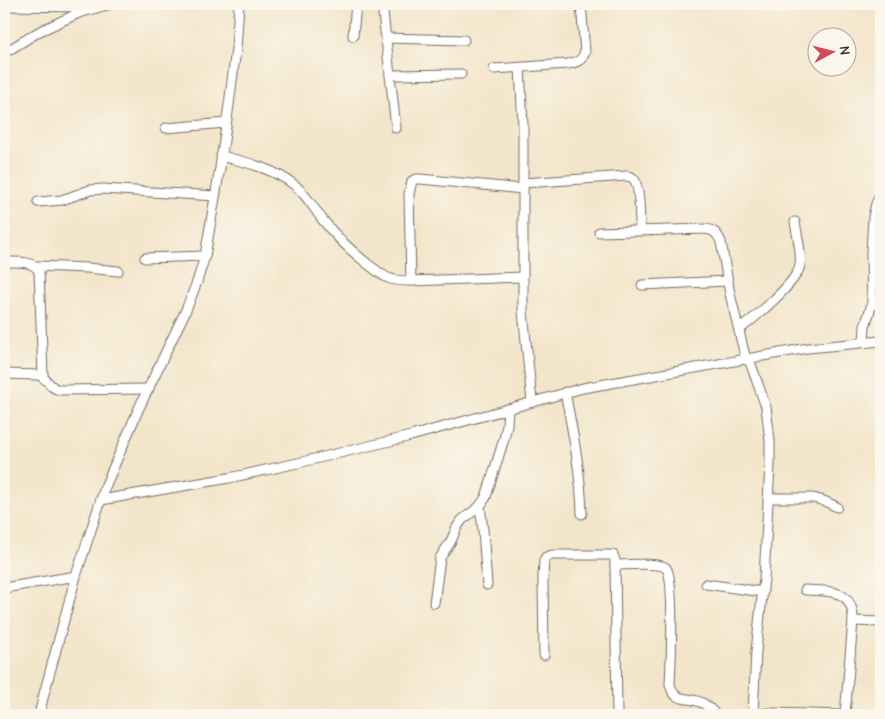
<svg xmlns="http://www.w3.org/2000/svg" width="885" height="719" font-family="'Comic Neue',sans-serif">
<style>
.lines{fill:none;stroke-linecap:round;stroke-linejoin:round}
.minor-casing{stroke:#716c63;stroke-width:11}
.minor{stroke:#fff;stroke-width:9}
</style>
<rect width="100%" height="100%" fill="#fbf7ec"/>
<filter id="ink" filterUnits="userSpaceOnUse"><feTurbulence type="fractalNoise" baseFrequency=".02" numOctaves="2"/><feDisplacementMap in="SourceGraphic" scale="10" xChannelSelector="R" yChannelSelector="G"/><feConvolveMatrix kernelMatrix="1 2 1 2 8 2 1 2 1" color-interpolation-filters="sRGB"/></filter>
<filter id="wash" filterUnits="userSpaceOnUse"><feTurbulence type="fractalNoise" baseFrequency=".0096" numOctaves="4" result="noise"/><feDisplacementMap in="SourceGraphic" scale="20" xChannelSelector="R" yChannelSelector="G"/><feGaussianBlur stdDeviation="1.12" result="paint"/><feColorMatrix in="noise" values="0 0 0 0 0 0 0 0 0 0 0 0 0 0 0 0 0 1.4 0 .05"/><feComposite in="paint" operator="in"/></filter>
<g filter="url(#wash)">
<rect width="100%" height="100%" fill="#f3e5ca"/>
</g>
<g filter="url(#ink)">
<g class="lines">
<defs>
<g id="minor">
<polyline points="382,4 396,128"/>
<polyline points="4,6 88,7"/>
<polyline points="353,36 356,4"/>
<polyline points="386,38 464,40"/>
<polyline points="4,53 40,31 79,13 111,4"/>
<polyline points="520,68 523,126 523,311 532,402"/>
<path d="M 494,69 L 568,64 C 577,62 581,62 585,52 L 581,4"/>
<polyline points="390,75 461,74"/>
<polyline points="166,128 226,123"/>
<path d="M 221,156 C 247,162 274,169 296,186 C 306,195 314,208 322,219 C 336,237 351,251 369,265 C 375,269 381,275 388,278 C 395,281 403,281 411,281 L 522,277"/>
<path d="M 523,183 L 627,176 C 630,177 631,176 634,179 C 640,187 640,220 640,231"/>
<polyline points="38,202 62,200 90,190 103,189 215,196"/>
<path d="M 599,232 L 706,229 C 714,230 718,234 721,242 L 730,294 L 746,360"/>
<polyline points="145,258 205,256"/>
<path d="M 4,262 C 15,262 33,260 39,271 L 43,376"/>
<polyline points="37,266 87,268 118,271"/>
<polyline points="411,281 409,194 412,181 416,179 420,179 523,189"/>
<polyline points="642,285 728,281"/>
<path d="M 739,330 C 753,319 798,282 800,265 C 802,253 797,235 795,222"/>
<polyline points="864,342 865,326 872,304 871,253 873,217 876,204 881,192"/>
<polyline points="749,359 766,407 770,441 770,464 764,579 756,651 753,714"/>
<path d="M 4,374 L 38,375 C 48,378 50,389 60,390 L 149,389"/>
<path d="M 565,392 C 573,433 581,473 582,514"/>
<polyline points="768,498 813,498 824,501 837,507"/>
<polyline points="101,500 229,478 302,462 411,436 583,388 808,348 881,341"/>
<polyline points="480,506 483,530 487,585"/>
<path d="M 615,565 C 625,565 659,562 666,568 C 675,577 671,667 670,684 C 674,703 686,696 700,702 C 707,704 711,710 716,715"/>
<polyline points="706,584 763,592"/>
<polyline points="4,588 76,576"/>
<path d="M 805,590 C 829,591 854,589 853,621 L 845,715"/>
<polyline points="434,603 440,558 451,541 457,527 462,520 480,506 486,497 504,439 507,425 508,409"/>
<polyline points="853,621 881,622"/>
<polyline points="544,655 543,578 544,560 546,557 552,555 613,555 615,560 617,715"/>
<polyline points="39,715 44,694 76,576 105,487 139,408 186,310 197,282 205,256 220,168 229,105 236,49 239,4"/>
<polyline points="749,715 770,713 844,715"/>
</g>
</defs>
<use href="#minor" class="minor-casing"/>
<use href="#minor" class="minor"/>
</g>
</g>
<rect width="885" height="719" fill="none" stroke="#fbf7ec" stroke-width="20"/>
<g transform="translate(832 52) rotate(83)"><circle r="24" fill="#fbf7ec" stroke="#a8a59f"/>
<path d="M0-4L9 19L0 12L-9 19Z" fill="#d1495b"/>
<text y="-8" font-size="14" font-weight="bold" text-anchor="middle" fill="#2b2b2b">N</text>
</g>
</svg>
